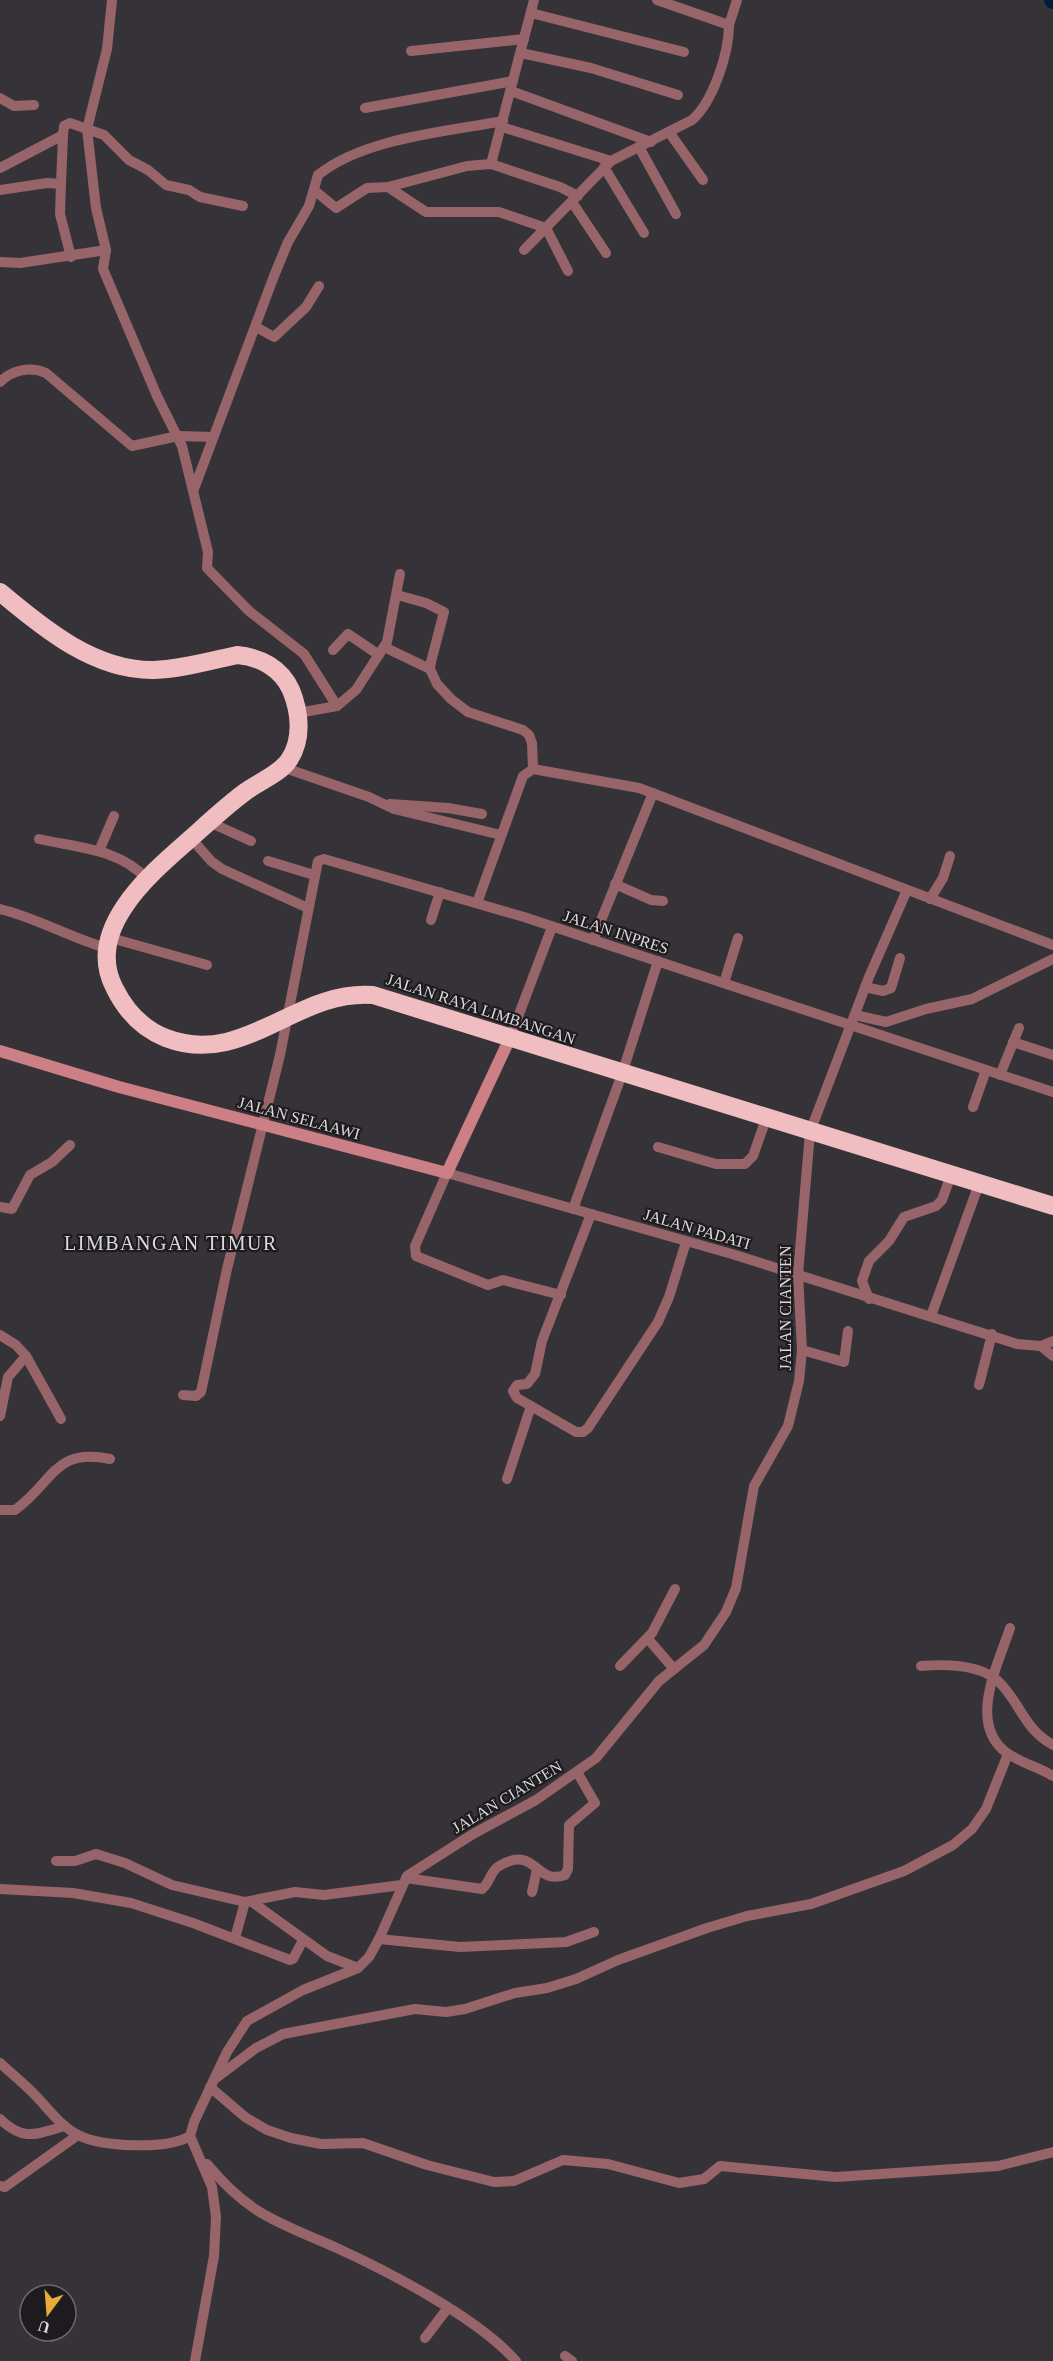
<svg xmlns="http://www.w3.org/2000/svg" width="1053" height="2361" font-family="'Times New Roman',serif">
<style>
.lines{fill:none;stroke-linecap:round;stroke-linejoin:round}
.river{stroke:#001b38;stroke-width:16}
.street{stroke:#976569;stroke-width:10}
.secondary{stroke:#cd7f86;stroke-width:12}
.highway{stroke:#f0bec1;stroke-width:18}
.labels{text-anchor:middle;dominant-baseline:central;stroke-width:4.5;stroke-linejoin:round;paint-order:stroke}
.street-label{font-size:16px;fill:#dcd9dd;stroke:#1d1b1e}
.quarter-label{font-size:20px;letter-spacing:1.5px;fill:#dcd9dd;stroke:#1d1b1e}
</style>
<rect width="100%" height="100%" fill="#363338"/>
<g class="lines">
<polyline class="river" points="1052,0 1053,1"/>
<g class="street">
<polyline points="112,0 107,49 87,129 96,208 106,250 103,269 157,396 182,446 208,552 207,568 249,611 304,654 337,706"/>
<polyline points="657,0 729,25 737,0"/>
<polyline points="531,13 684,52"/>
<polyline points="411,51 524,39"/>
<polyline points="521,53 591,68 678,95"/>
<polyline points="511,91 651,142"/>
<polyline points="0,98 14,106 34,105"/>
<polyline points="365,108 513,81"/>
<polyline points="502,127 611,161"/>
<polyline points="669,132 703,180"/>
<polyline points="63,135 64,126 70,123 104,135 129,160 148,170 166,185 189,190 200,197 243,206"/>
<polyline points="639,147 676,214"/>
<polyline points="491,164 534,0"/>
<polyline points="604,167 644,233"/>
<polyline points="0,168 63,135 61,184 47,183 0,190"/>
<polyline points="61,184 60,214 71,257"/>
<polyline points="388,187 426,212 499,212 546,228 568,271"/>
<polyline points="314,190 336,208 367,188 388,187 467,166 491,164 560,187 578,196"/>
<polyline points="572,202 606,253"/>
<path d="M 524,250 L 611,161 L 692,120 C 713,102 729,53 729,25"/>
<polyline points="0,262 20,263 106,250"/>
<polyline points="256,327 274,337 306,307 319,286"/>
<path d="M 0,382 C 12,370 30,366 46,373 L 132,446 L 178,436 L 213,437"/>
<path d="M 194,489 L 274,276 L 288,242 L 309,206 L 318,175 C 364,138 445,132 503,121"/>
<polyline points="397,595 426,603 444,612 431,662 430,669 437,684 451,699 468,712 523,730 529,735 532,743 533,769 639,788 1053,945"/>
<polyline points="384,647 430,669"/>
<polyline points="333,650 348,634 379,655"/>
<polyline points="298,713 337,706 356,690 387,642 400,574"/>
<polyline points="282,767 369,797 394,809 501,835"/>
<polyline points="390,804 448,808 482,814"/>
<polyline points="209,822 251,841"/>
<polyline points="191,838 211,861 222,869 308,908"/>
<path d="M 39,839 C 78,848 118,848 147,879"/>
<polyline points="99,851 114,816"/>
<polyline points="268,861 314,875"/>
<polyline points="615,884 651,900 663,901"/>
<polyline points="930,899 943,878 950,856"/>
<polyline points="477,903 523,776 533,769"/>
<path d="M 0,909 C 38,918 70,938 107,948"/>
<polyline points="431,920 440,892"/>
<polyline points="111,938 207,965"/>
<polyline points="593,940 653,793"/>
<polyline points="724,983 738,938"/>
<polyline points="865,987 883,991 891,988 900,958"/>
<polyline points="855,1015 886,1022 926,1009 972,999 1053,959"/>
<polyline points="510,1038 552,927"/>
<polyline points="1013,1042 1053,1055"/>
<polyline points="1000,1075 1019,1028"/>
<polyline points="973,1107 986,1070"/>
<polyline points="658,1147 716,1164 745,1164 753,1156 766,1119"/>
<polyline points="0,1207 12,1209 30,1175 52,1162 70,1145"/>
<polyline points="573,1209 622,1074 658,961"/>
<polyline points="561,1295 503,1280 488,1285 416,1256 415,1246 447,1173 732,1254 1017,1344 1041,1346 1053,1341"/>
<polyline points="869,1299 862,1281 869,1261 889,1241 904,1217 936,1206 942,1200 951,1175"/>
<polyline points="931,1316 979,1184"/>
<polyline points="0,1335 16,1345 26,1356 8,1377 0,1416"/>
<polyline points="1041,1346 1053,1356"/>
<polyline points="802,1350 844,1362 848,1331"/>
<polyline points="26,1356 61,1419"/>
<polyline points="979,1385 992,1334"/>
<polyline points="183,1395 196,1396 201,1392 227,1269 280,1055 318,861 324,859 524,917 1053,1092"/>
<polyline points="531,1406 517,1398 513,1391 517,1385 527,1384 535,1374 542,1341 591,1214"/>
<polyline points="507,1479 531,1406 576,1432 583,1432 588,1428 658,1322 669,1297 686,1242"/>
<path d="M 0,1510 L 15,1510 C 53,1483 54,1447 110,1459"/>
<path d="M 1010,1628 C 998,1665 967,1724 1007,1753 C 1021,1763 1038,1767 1053,1776"/>
<polyline points="648,1639 674,1669"/>
<polyline points="620,1666 652,1633 675,1589"/>
<path d="M 921,1666 C 945,1664 979,1664 998,1681 C 1021,1703 1022,1727 1053,1745"/>
<polyline points="56,1861 75,1861 96,1854 125,1863 172,1885 245,1902 295,1892 324,1895 402,1885"/>
<path d="M 406,1878 L 482,1889 C 491,1882 490,1871 499,1866 C 536,1844 535,1886 565,1875 L 568,1869 L 569,1825 L 595,1803 L 577,1772"/>
<polyline points="0,1889 73,1893 131,1903 193,1923 290,1960 293,1959 303,1940"/>
<polyline points="532,1892 537,1869"/>
<polyline points="252,1902 327,1956 358,1968"/>
<polyline points="235,1938 245,1902"/>
<polyline points="379,1939 460,1947 566,1942 594,1932"/>
<path d="M 0,2063 C 11,2073 23,2083 34,2094 C 48,2108 60,2126 78,2135 C 102,2147 167,2150 190,2136"/>
<polyline points="216,2078 256,2048 283,2034 415,2009 446,2012 465,2009 515,1993 547,1988 576,1979 618,1960 707,1928 747,1916 811,1904 904,1871 953,1845 972,1829 986,1809 1008,1754"/>
<polyline points="210,2087 245,2117 267,2130 291,2138 321,2144 363,2143 427,2165 494,2182 514,2181 563,2160 608,2164 679,2183 704,2179 720,2166 836,2177 998,2166 1053,2152"/>
<path d="M 0,2119 C 24,2142 36,2134 65,2126"/>
<path d="M 207,2164 C 251,2217 279,2222 339,2249 C 391,2273 478,2318 516,2361"/>
<polyline points="0,2186 5,2187 78,2135"/>
<polyline points="425,2338 447,2309"/>
<polyline points="565,2356 572,2361"/>
<polyline points="195,2361 214,2256 216,2217 212,2187 190,2136 194,2122 227,2052 247,2021 303,1990 358,1968 369,1957 379,1939 407,1876 473,1834 536,1800 596,1758 659,1681 704,1645 726,1612 736,1588 754,1486 788,1426 799,1381 802,1350 798,1274 810,1132 869,977 907,890"/>
</g>
<polyline class="secondary" points="0,1051 119,1087 447,1173 510,1038"/>
<path class="highway" d="M 0,592 C 44,629 95,671 154,670 C 181,669 210,661 237,655 C 260,657 281,668 291,690 C 300,712 303,739 289,760 C 280,774 258,782 245,792 C 226,806 208,823 190,839 C 150,874 83,930 115,989 C 126,1011 143,1029 166,1038 C 244,1068 296,989 373,995 L 1053,1206"/>
</g>
<g class="labels">
<g class="street-label">
<text transform="translate(616 932) rotate(18)">JALAN INPRES</text>
<text transform="translate(481 1009) rotate(18)">JALAN RAYA LIMBANGAN</text>
<text transform="translate(299 1118) rotate(15)">JALAN SELAAWI</text>
<text transform="translate(697 1229) rotate(16)">JALAN PADATI</text>
<text transform="translate(785 1308) rotate(-90)">JALAN CIANTEN</text>
<text transform="translate(507 1797) rotate(-31)">JALAN CIANTEN</text>
</g>
<g class="quarter-label">
<text x="171" y="1243">LIMBANGAN TIMUR</text>
</g>
</g>
<g transform="translate(48 2313) rotate(196)"><circle r="28" fill="#1d1b1e" stroke="#69676a" stroke-width="1.5"/>
<path d="M0-4.5L10 22L0 15L-10 22Z" fill="#e8ab37"/>
<text y="-9" font-size="16" font-weight="bold" text-anchor="middle" fill="#dcd9dd">U</text>
</g>
</svg>
